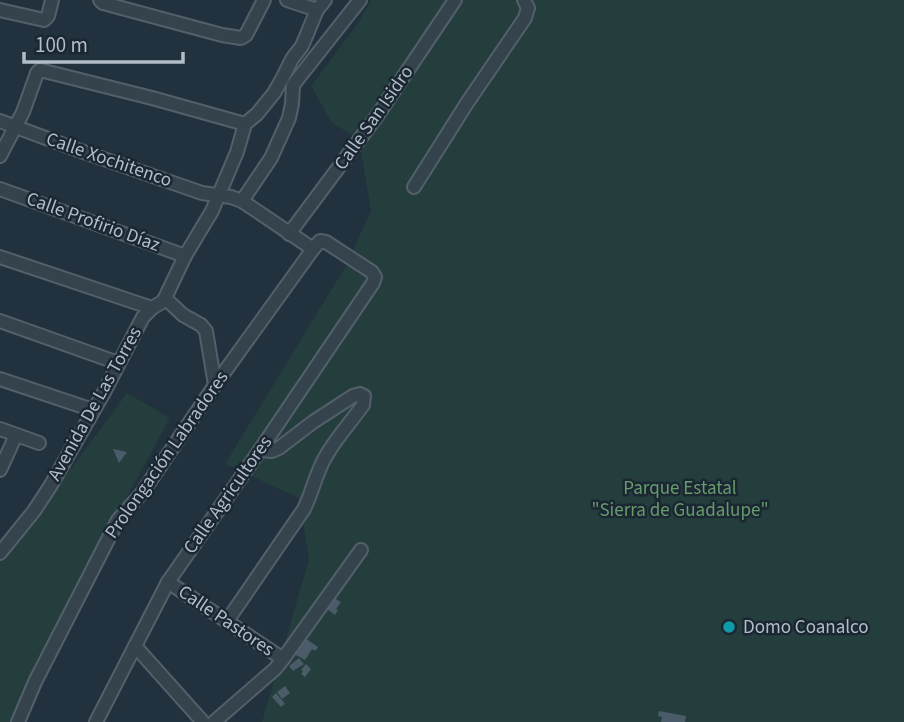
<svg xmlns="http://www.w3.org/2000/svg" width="904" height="722" font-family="'Source Sans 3',sans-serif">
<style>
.green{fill:#233e3d}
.building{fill:#4a5b69}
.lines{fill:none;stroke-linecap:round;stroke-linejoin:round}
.minor-casing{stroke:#53606b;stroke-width:16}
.minor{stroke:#35434d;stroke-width:12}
.culture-dot{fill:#0f9aa8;stroke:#1b2732;stroke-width:2.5}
.labels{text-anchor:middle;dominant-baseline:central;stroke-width:5;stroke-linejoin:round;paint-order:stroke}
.street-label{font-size:19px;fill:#b1bdc9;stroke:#1b2732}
.park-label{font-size:19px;fill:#669b6b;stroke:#1b2732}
.poi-label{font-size:19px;fill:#b1bdc9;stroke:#1b2732;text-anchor:start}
</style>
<rect width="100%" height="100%" fill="#21313d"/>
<g class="green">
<polygon points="371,0 904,0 904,722 262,722 309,559 299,498 225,464 344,269 371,211 359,139 332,123 311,86 358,23"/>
<polygon points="127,393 170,418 66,608 12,722 0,722 0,560 50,497"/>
</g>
<g class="building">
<polygon points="113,449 127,452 119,463"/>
<polygon points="334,598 341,602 336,609 338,610 335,615 327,609"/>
<polygon points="305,638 318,647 315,651 312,649 305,660 294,654"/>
<polygon points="299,658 304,664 293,671 289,666"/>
<polygon points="306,664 311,669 305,677 301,674 303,671 301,670"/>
<polygon points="285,686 290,693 282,699 277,692"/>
<polygon points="276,693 285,704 281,707 272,697"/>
<polygon points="659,711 686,716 685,722 661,722 662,717 658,716"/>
</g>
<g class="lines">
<defs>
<g id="minor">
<polyline points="100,0 103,3 222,35 241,38 246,35 264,0"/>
<polyline points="287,0 317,10"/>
<polyline points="0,10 44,20 48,16 52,0"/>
<polyline points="0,121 75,149 202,193 231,197 242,201 313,249"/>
<polyline points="0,156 23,112 37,73 40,70 152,98 245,124"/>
<polyline points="414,187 467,103 525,18 528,8 524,0"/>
<polyline points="0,189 185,256"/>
<polyline points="242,201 271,158 289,118 292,104 293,85 360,0"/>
<polyline points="289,234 377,116 455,0"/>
<polyline points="0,257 152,308"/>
<polyline points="165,298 183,315 201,325 206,331 215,385"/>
<polyline points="0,321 118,363"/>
<polyline points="0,379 93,410"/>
<polyline points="0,429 39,443"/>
<polyline points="0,470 16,435"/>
<polyline points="0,553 34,511 51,485 103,394 143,317 152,308 162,302 165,298 185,256 212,211 237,152 245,124 257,114 274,93 282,79 292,59 302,46 317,10 325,0"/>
<polyline points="168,582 283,659"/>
<path d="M 227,621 L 304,509 C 313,491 316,472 326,456 C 336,438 351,422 363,405 L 364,396 L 360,394 L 353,396 L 313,422 L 279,448 L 272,451 L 260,450"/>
<polyline points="135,646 203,722"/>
<polyline points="18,722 35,682 118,520 142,493 215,385 313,249 320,241 326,242 372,272 375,277 373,283 260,450 168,582 96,722"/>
<polyline points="214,722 275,669 283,659 361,550"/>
</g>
</defs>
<use href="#minor" class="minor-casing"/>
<use href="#minor" class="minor"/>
</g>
<circle class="culture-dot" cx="729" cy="627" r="7"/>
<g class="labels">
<g class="street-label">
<text transform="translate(374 118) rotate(-55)">Calle San Isidro</text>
<text transform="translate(109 160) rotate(19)">Calle Xochitenco</text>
<text transform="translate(93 222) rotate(20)">Calle Profirio Díaz</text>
<text transform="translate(95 404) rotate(-61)">Avenida De Las Torres</text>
<text transform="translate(167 455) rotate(-55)">Prolongación Labradores</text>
<text transform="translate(228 495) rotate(-55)">Calle Agricultores</text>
<text transform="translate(226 621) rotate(34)">Calle Pastores</text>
</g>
<g class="park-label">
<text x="680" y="488">Parque Estatal<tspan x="680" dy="22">"Sierra de Guadalupe"</tspan></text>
</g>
<g class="poi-label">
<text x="743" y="627">Domo Coanalco</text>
</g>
</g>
<path d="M24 52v10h159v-10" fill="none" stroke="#b1bdc9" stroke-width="3.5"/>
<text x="35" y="52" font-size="21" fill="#b1bdc9" stroke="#1b2732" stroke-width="5" paint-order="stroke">100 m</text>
</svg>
